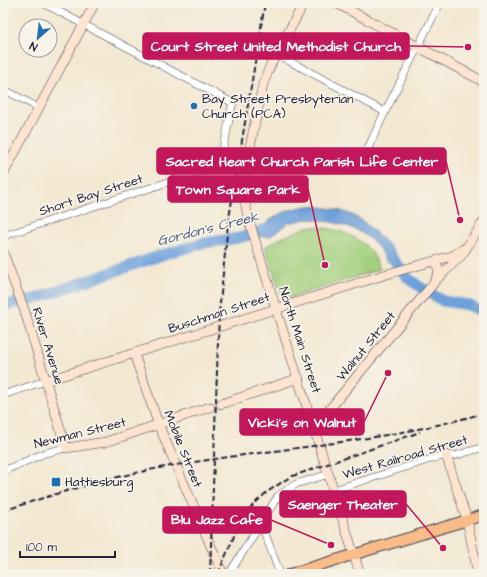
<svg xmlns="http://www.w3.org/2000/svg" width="487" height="577" font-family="'Architects Daughter',sans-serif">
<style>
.green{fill:#a3d07e;stroke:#62795c}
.water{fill:#6ea1da;stroke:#48628a}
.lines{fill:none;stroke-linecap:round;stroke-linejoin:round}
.river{stroke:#6ea1da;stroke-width:11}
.street-casing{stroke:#414052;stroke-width:8}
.secondary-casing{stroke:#414052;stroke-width:10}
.primary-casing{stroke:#414052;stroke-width:12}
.street{stroke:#fff;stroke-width:7}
.secondary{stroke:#fde4d0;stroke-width:9}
.primary{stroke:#f9bc89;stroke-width:10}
.rail{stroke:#22223b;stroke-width:2;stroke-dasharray:6 3;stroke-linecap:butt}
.poi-dot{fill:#1f6fb2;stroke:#f7f3e8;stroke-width:1.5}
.labels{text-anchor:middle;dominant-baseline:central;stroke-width:3.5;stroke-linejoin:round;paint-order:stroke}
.poi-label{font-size:13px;fill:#22223b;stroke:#f7f3e8;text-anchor:start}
.street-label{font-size:13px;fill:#22223b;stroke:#f7f3e8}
.water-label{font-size:14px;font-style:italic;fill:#40557b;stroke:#f7f3e8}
.leader{fill:none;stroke:#c2185b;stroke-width:1.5}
.callout-dot{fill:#c2185b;stroke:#f7f3e8;stroke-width:1.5}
.callout{fill:#c2185b;stroke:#c2185b;stroke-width:1.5}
.callout-label{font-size:14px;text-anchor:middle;font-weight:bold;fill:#fff}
</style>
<rect width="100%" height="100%" fill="#f7f3e8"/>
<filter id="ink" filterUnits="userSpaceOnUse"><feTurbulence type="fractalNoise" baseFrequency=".025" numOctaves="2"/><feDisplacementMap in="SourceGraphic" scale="8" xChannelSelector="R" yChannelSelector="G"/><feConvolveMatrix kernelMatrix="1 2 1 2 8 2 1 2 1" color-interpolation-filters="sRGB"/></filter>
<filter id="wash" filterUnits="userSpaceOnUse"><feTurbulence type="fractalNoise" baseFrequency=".012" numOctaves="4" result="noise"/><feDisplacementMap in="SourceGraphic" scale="16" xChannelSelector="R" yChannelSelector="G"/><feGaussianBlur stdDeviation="0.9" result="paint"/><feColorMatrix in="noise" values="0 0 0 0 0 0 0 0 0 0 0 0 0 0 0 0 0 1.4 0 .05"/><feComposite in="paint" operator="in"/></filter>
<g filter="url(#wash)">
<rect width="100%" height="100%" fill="#f3e8d2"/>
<path class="green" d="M 307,227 C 329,226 354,233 369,249 C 374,254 377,263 380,269 L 283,300 L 265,247 L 279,239 Z"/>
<path class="water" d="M 309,206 C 322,207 339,209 352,215 C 367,222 388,243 396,257 L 387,262 C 373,229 339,221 307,219 C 301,219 296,223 289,222 L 271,236 L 262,237 L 259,227 L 261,224 L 263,226 C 279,213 288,209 309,206 Z"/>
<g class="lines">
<g class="river">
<polyline points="384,247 407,277 420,287 443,301 468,305 484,312"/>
<polyline points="3,306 37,298 165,254 204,243 239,238 269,229 273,226"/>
</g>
</g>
</g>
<g filter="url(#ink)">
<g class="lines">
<defs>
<g id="street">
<polyline points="276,54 385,112"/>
<polyline points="3,89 39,108"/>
<polyline points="361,163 385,112 440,3"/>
<path d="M 3,236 L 208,169 C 228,156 226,124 233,103 L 43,3"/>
<polyline points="3,395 45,381"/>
<polyline points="3,471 45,453 66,448"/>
<polyline points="334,490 434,458 446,455 454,456 484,447"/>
<polyline points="261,523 280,574"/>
<polyline points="229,574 278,496 296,484 329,474"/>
</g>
<g id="secondary">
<polyline points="304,3 271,64 263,84 245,171 244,197 248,217 276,309 360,574"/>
<polyline points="336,3 484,82"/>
<polyline points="3,175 95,3"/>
<polyline points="3,252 25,312 66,448 106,442 210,407"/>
<polyline points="437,279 461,256 484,221"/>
<polyline points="134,354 159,426 223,574"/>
<polyline points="45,381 387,274 452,256 465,248"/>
<polyline points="221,404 299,378"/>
<polyline points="314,428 433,284 439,273 436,261"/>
<polyline points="446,455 467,520 478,574"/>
</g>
<polyline id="primary" points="290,574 484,515"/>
</defs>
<use href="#street" class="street-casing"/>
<use href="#secondary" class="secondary-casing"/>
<use href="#primary" class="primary-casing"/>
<use href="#street" class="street"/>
<use href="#secondary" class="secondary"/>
<use href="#primary" class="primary"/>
<g class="rail">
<path d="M 3,511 C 60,492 117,475 176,465 C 278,448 384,442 484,413"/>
<polyline points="210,574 219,313 228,224 265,3"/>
<polyline points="218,574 237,529 253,505 267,492 290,477 420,432"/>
</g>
</g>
</g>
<g class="poi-dot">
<circle cx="194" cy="106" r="4"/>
<rect x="51" y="477" width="10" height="10" rx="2"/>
</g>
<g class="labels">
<g class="poi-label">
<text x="202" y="99">Bay Street Presbyterian<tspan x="202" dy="15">Church (PCA)</tspan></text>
<text x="65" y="482">Hattiesburg</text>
</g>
<g class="street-label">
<text transform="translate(91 195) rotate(-18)">Short Bay Street</text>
<text transform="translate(219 313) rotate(-18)">Buschman Street</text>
<text transform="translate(300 340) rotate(72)">North Main Street</text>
<text transform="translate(48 346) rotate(73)">River Avenue</text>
<text transform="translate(366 346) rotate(-51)">Walnut Street</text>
<text transform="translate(80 433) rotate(-14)">Newman Street</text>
<text transform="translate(183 449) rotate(68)">Mobile Street</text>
<text transform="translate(405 457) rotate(-16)">West Railroad Street</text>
</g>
<g class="water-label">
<text transform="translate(208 229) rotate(-14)">Gordon's Creek</text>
</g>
</g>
<path class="leader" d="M468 47L409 46M460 220L446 161M325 265L308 189M388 373L364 422M443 548L406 504M331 545L271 520"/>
<g class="callout-dot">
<circle cx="468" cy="47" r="4"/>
<circle cx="460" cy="220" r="4"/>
<circle cx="325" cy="265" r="4"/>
<circle cx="388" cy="373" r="4"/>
<circle cx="443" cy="548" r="4"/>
<circle cx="331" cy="545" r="4"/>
</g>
<g class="callout">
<rect x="143" y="33" width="266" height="26" rx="4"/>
<rect x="157" y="148" width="289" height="26" rx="4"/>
<rect x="168" y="176" width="140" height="26" rx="4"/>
<rect x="240" y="409" width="124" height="26" rx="4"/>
<rect x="280" y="491" width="126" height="26" rx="4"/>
<rect x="163" y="507" width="108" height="26" rx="4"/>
</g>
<g class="callout-label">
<text x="276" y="51">Court Street United Methodist Church</text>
<text x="302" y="166">Sacred Heart Church Parish Life Center</text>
<text x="238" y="194">Town Square Park</text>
<text x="302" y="427">Vicki's on Walnut</text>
<text x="343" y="509">Saenger Theater</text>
<text x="217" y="524">Blu Jazz Cafe</text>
</g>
<rect width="487" height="577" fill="none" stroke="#f7f3e8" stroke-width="16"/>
<g transform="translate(38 38) rotate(208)"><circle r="19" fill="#f7f3e8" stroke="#a29fa3"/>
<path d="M0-3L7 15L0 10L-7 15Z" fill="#1f6fb2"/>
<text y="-6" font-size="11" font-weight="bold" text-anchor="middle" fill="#22223b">N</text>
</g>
<path d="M20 551v6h95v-6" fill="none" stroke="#22223b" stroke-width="2"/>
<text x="26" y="551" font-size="12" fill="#22223b" stroke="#f7f3e8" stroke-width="3" paint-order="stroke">100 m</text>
</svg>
